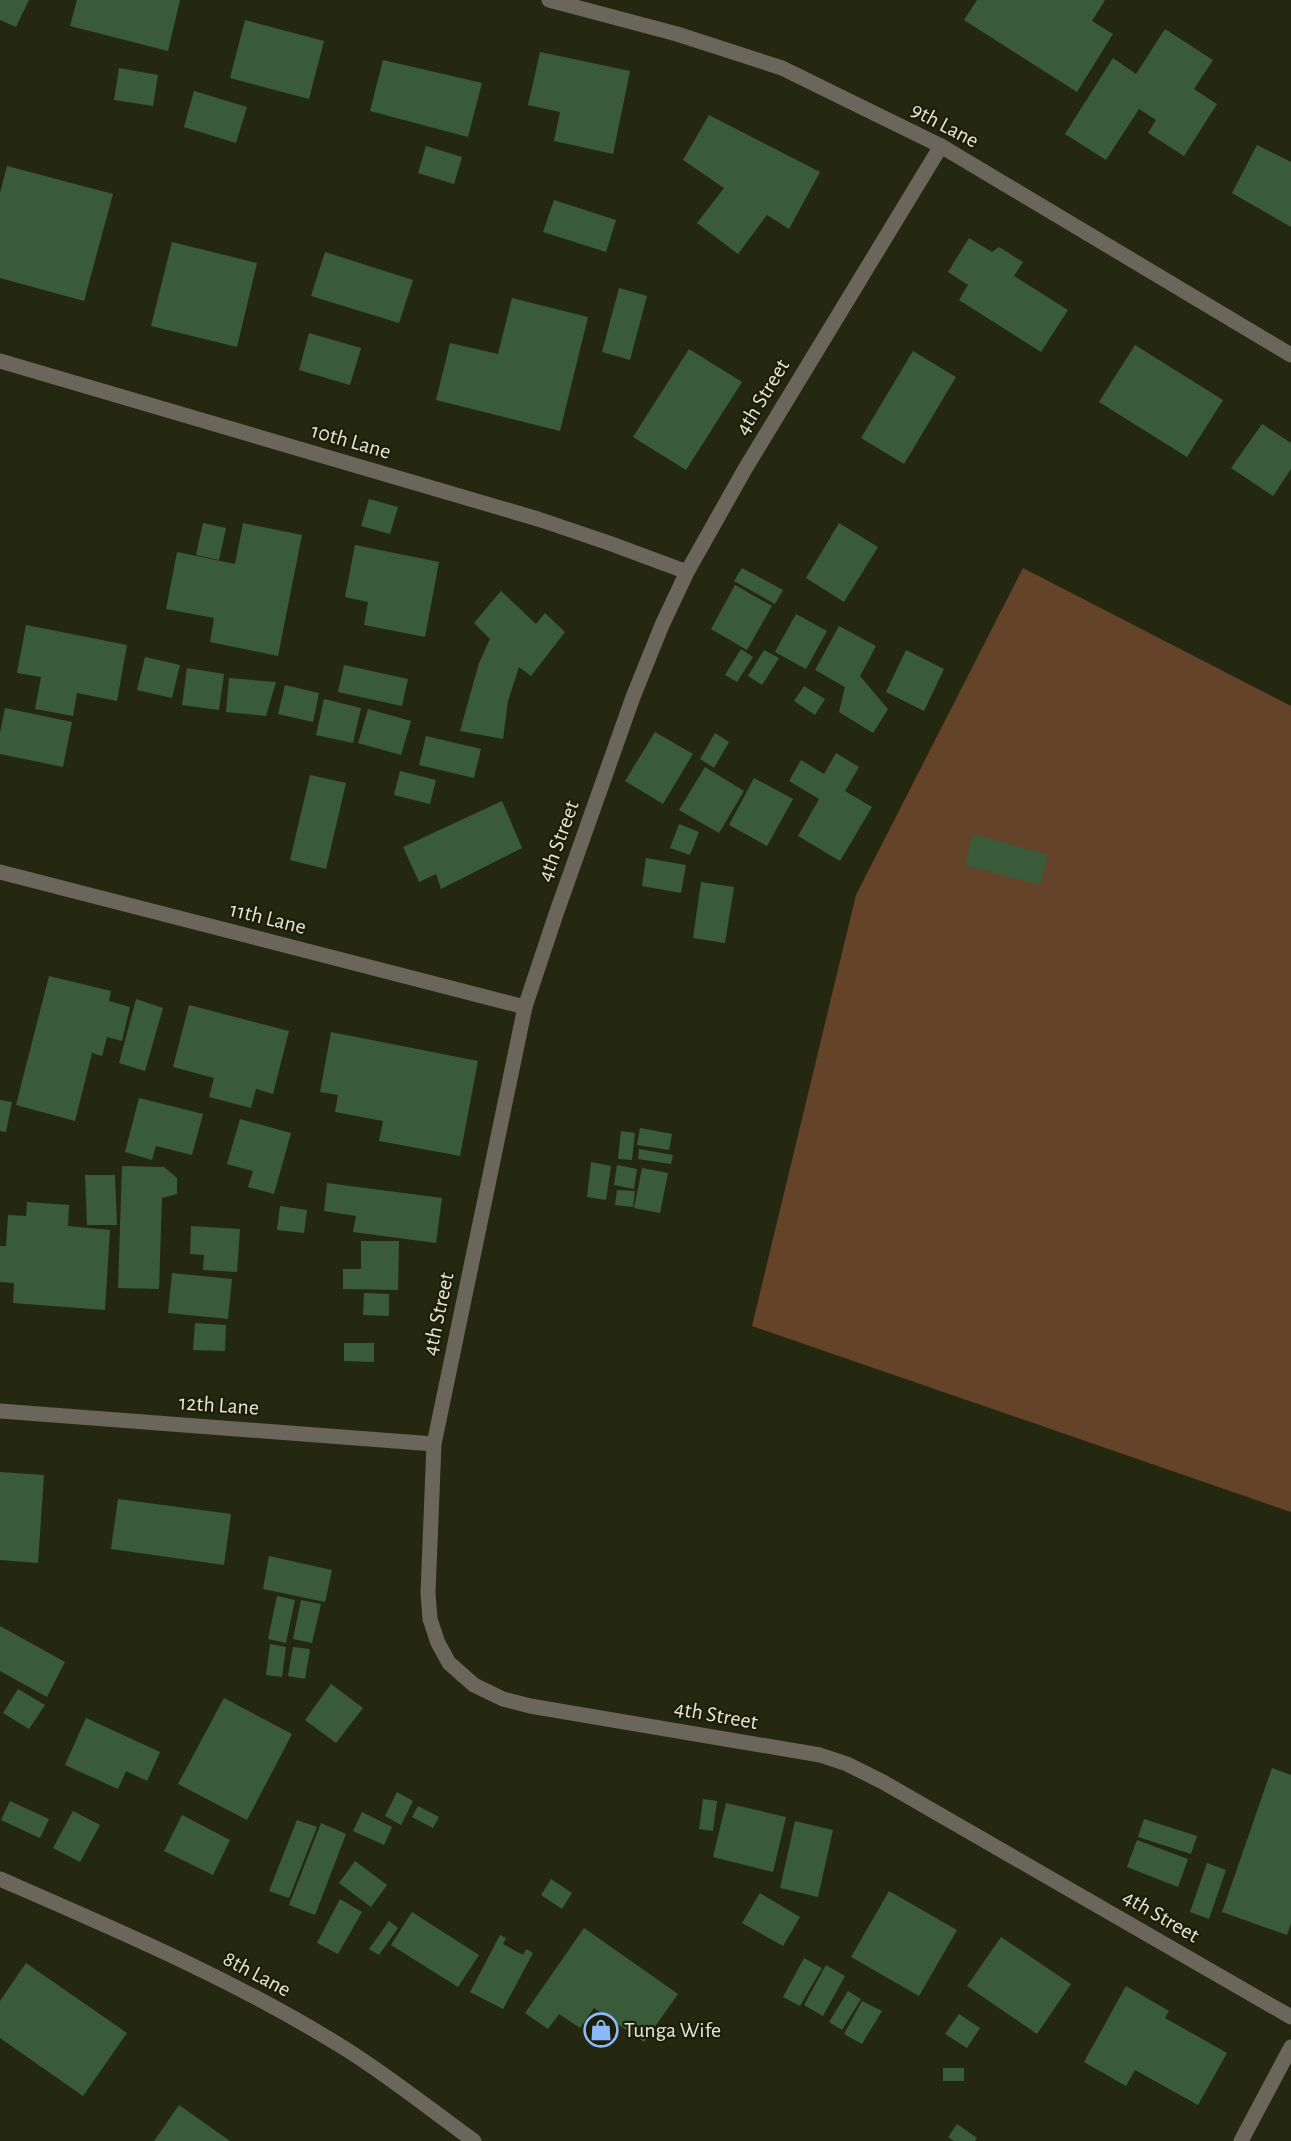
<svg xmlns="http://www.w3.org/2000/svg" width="1291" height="2141" font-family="'Alegreya Sans',sans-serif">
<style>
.green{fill:#654329}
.building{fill:#3a5b39}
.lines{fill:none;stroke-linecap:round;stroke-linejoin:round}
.street{stroke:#6b665b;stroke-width:15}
.labels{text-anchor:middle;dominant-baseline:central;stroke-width:4.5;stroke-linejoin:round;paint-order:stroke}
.street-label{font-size:22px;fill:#e4e7d8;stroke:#1c1e07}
.poi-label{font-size:22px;fill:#e4e7d8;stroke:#1c1e07;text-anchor:start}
</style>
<rect width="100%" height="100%" fill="#252810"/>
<polygon class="green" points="1023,568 1291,706 1291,1512 752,1326 856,895"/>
<g class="building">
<polygon points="0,0 29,0 16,27 0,20"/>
<polygon points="77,0 180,0 168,51 70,26"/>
<polygon points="977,0 1105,0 1092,21 1113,34 1077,92 964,20"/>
<polygon points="245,20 324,41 309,99 230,78"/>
<polygon points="1165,29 1213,60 1194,89 1217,104 1184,156 1148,133 1156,120 1139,109 1106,160 1065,134 1113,58 1136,74"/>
<polygon points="540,52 630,71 613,154 554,141 560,112 528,105"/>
<polygon points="383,60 482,83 468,137 370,111"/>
<polygon points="119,68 158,75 153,106 114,100"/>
<polygon points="194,91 247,107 236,143 184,127"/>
<polygon points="709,115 820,172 789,229 767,215 738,254 697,223 724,188 683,160"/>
<polygon points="1257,145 1291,162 1291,227 1232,193"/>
<polygon points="426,146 462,157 454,184 418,173"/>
<polygon points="7,166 113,194 84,301 0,278 0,193"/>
<polygon points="554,200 616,220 606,252 543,232"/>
<polygon points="969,238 992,252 999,247 1023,262 1014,276 1068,310 1041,352 959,300 968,285 948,272"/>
<polygon points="172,242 257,263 237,347 151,326"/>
<polygon points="325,252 413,280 399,323 311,296"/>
<polygon points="619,288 647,296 630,360 602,352"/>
<polygon points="512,298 588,317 560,431 436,400 450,343 498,354"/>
<polygon points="309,333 361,348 350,385 299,370"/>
<polygon points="1135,345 1223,400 1187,457 1099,402"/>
<polygon points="689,349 742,382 686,470 633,437"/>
<polygon points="913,351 956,377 904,464 861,438"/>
<polygon points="1262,424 1291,443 1291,469 1273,496 1231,468"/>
<polygon points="369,499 398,507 390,534 361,526"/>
<polygon points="203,523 226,528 219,560 196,555"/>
<polygon points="243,523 302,535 278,656 210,642 214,618 166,609 177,552 235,564"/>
<polygon points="839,523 878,547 844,602 806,578"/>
<polygon points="355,545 439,562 425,637 364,625 368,602 345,597"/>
<polygon points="742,568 783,590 775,604 734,581"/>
<polygon points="735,585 772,606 747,650 711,629"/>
<polygon points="501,591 536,624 545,613 565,632 531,676 519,667 508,701 503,739 460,731 479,663 490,639 474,623"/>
<polygon points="796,614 827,631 806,669 775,652"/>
<polygon points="26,625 127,645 117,701 77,693 73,716 35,709 41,677 17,673"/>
<polygon points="839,626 876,646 860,676 888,709 873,733 839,712 845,687 815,670"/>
<polygon points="741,649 753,657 737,682 725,675"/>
<polygon points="764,650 779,658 762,685 748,676"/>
<polygon points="906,650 944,669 924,711 886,692"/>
<polygon points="145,657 180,665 172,698 137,690"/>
<polygon points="344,665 408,679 402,706 338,692"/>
<polygon points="187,668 224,674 219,710 182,705"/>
<polygon points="229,678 276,682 266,716 226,712"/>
<polygon points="285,685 319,693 313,722 278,714"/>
<polygon points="804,686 825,699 815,715 794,701"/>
<polygon points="324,699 361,708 353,743 316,735"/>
<polygon points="5,708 72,722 63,767 0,754 0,733"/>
<polygon points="368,709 411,721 401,755 358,743"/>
<polygon points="655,732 693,754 663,804 625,781"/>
<polygon points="715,733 729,742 714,768 700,759"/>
<polygon points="426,736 481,749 474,778 419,765"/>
<polygon points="836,753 859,767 845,791 872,807 840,861 798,836 819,799 789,781 801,760 824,774"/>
<polygon points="705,767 744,791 719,833 679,810"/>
<polygon points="400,771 436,780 430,804 394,795"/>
<polygon points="310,775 346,783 326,869 290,860"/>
<polygon points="754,778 793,799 767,846 729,825"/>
<polygon points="502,801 522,848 441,889 436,874 419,882 403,847"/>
<polygon points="679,824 699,832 690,855 670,848"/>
<polygon points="973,834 1048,855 1040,885 965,865"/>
<polygon points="646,858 686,865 681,893 642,886"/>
<polygon points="701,882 734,887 725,943 693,938"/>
<polygon points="49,976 111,991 109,1001 130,1007 122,1041 107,1037 102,1056 92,1053 75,1121 16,1105"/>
<polygon points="136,999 163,1008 145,1071 119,1063"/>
<polygon points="189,1005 289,1031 273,1094 256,1089 251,1108 209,1097 214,1078 173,1067"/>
<polygon points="331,1032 478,1061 460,1156 379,1141 383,1121 335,1112 338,1095 320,1092"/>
<polygon points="139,1098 203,1114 192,1155 156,1146 152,1160 125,1152"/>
<polygon points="0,1100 12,1102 6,1132 0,1131"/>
<polygon points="240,1119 291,1133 274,1194 248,1187 253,1171 227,1164"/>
<polygon points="640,1128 672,1134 669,1150 637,1145"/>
<polygon points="621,1131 635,1133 632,1160 618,1159"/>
<polygon points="639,1149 673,1155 671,1164 638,1159"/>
<polygon points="591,1162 611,1166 606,1200 587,1197"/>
<polygon points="617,1165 637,1169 634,1189 614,1185"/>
<polygon points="122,1166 164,1167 177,1178 177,1194 162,1198 159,1289 118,1288"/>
<polygon points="642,1168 668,1173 660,1213 634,1208"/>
<polygon points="85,1175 115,1175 117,1225 87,1225"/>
<polygon points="327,1183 442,1198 436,1243 353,1232 356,1216 324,1211"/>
<polygon points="617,1190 635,1191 633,1207 615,1205"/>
<polygon points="27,1202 69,1205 68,1226 110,1230 105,1310 13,1303 14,1283 0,1282 0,1246 6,1246 8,1215 26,1216"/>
<polygon points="280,1206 307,1210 304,1233 277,1230"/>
<polygon points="191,1226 240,1229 237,1272 203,1270 204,1255 190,1254"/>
<polygon points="361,1241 399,1241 398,1290 343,1289 343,1269 361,1269"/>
<polygon points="172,1273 232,1279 228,1319 168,1313"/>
<polygon points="364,1293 389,1294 389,1316 363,1315"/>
<polygon points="195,1323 226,1325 225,1351 193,1350"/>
<polygon points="344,1343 374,1343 374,1362 344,1361"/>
<polygon points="0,1472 44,1475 38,1563 0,1560"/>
<polygon points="118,1499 231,1514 224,1565 111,1549"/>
<polygon points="269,1556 332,1570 325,1602 263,1589"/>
<polygon points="277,1596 295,1600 286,1643 268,1639"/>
<polygon points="301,1600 321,1604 312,1643 293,1639"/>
<polygon points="0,1626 65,1662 47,1697 0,1671"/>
<polygon points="270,1644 286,1647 282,1677 266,1675"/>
<polygon points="293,1647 310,1649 305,1679 288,1676"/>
<polygon points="331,1684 363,1708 336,1743 305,1720"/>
<polygon points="18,1689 45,1705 29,1729 3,1713"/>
<polygon points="224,1698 292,1734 247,1820 178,1784"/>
<polygon points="86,1718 160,1752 147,1781 126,1771 118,1789 65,1765"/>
<polygon points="1272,1768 1291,1775 1291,1923 1287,1935 1222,1912"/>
<polygon points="397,1792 413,1801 401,1825 385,1816"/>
<polygon points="703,1799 717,1801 713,1831 699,1829"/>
<polygon points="10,1801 49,1819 40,1838 1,1820"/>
<polygon points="726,1803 786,1817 773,1872 713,1857"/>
<polygon points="418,1806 439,1817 433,1828 412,1817"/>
<polygon points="73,1811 100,1825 80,1862 53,1848"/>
<polygon points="362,1812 392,1827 384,1845 353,1831"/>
<polygon points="182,1815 230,1840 213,1875 164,1851"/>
<polygon points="1144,1819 1197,1836 1191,1854 1138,1837"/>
<polygon points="297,1820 317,1827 289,1898 269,1891"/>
<polygon points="795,1821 833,1830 818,1897 780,1888"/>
<polygon points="321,1823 346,1834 315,1915 289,1905"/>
<polygon points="1137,1840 1188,1859 1178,1887 1127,1867"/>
<polygon points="355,1861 387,1885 371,1907 339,1883"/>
<polygon points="1207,1863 1226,1870 1209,1919 1190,1912"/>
<polygon points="551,1879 572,1893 562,1909 541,1895"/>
<polygon points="889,1891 957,1930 919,1996 851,1957"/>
<polygon points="760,1893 800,1917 783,1946 742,1923"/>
<polygon points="340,1899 362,1912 338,1954 317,1943"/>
<polygon points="412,1912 479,1955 458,1987 391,1945"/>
<polygon points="389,1921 398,1928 379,1955 369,1949"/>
<polygon points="584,1928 678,1994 644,2042 594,2008 580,2028 559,2014 548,2029 525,2013"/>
<polygon points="500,1935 506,1938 503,1944 523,1955 526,1949 533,1953 503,2009 470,1992"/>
<polygon points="1001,1937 1071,1984 1037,2034 967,1986"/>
<polygon points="804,1958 822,1968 800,2006 783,1997"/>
<polygon points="26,1963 127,2033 83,2096 0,2038 0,2001"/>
<polygon points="826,1965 845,1976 823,2016 804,2005"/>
<polygon points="1126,1986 1169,2011 1165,2018 1227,2053 1198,2105 1135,2070 1126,2086 1084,2062"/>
<polygon points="848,1991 861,1999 842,2030 829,2022"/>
<polygon points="862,2001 882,2011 862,2044 844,2034"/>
<polygon points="959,2014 980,2028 967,2048 945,2034"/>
<rect x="943" y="2068" width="21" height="13"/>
<polygon points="179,2105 230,2141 154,2141"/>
<polygon points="957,2124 977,2138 975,2141 954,2141 948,2137"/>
</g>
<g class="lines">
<g class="street">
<polyline points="549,0 677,34 782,68 941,146 1291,355"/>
<polyline points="941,146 745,469 687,572 662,625 633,697 556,914 525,1007 434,1444 428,1593 430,1619 438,1643 449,1663 474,1685 503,1699 530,1706 820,1755 847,1764 883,1782 1291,2017"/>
<polyline points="0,361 538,519 609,543 687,572"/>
<polyline points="0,872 525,1007"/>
<polyline points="0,1411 434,1444"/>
<path d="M 0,1879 C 117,1930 235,1980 344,2048 C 389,2076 431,2110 474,2141"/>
<polyline points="1241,2141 1291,2047"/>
</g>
</g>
<defs>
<symbol id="shop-ring" viewBox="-11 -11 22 22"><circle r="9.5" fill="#1c1e07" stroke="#8cb9fc" stroke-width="1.5"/><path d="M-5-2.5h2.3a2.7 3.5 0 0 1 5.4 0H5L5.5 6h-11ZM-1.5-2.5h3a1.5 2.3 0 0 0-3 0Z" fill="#8cb9fc"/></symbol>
</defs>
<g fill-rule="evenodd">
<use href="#shop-ring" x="582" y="2011" width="38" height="38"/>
</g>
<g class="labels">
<g class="street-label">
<text transform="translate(945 125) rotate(28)">9th Lane</text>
<text transform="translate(762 397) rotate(-59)">4th Street</text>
<text transform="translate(351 441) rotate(16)">10th Lane</text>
<text transform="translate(558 841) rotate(-70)">4th Street</text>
<text transform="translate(268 918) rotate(14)">11th Lane</text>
<text transform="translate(438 1314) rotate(-78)">4th Street</text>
<text transform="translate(219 1405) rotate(4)">12th Lane</text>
<text transform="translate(716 1715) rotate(10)">4th Street</text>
<text transform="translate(1161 1916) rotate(30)">4th Street</text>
<text transform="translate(257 1974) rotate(28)">8th Lane</text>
</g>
<g class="poi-label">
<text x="624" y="2030">Tunga Wife</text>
</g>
</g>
</svg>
